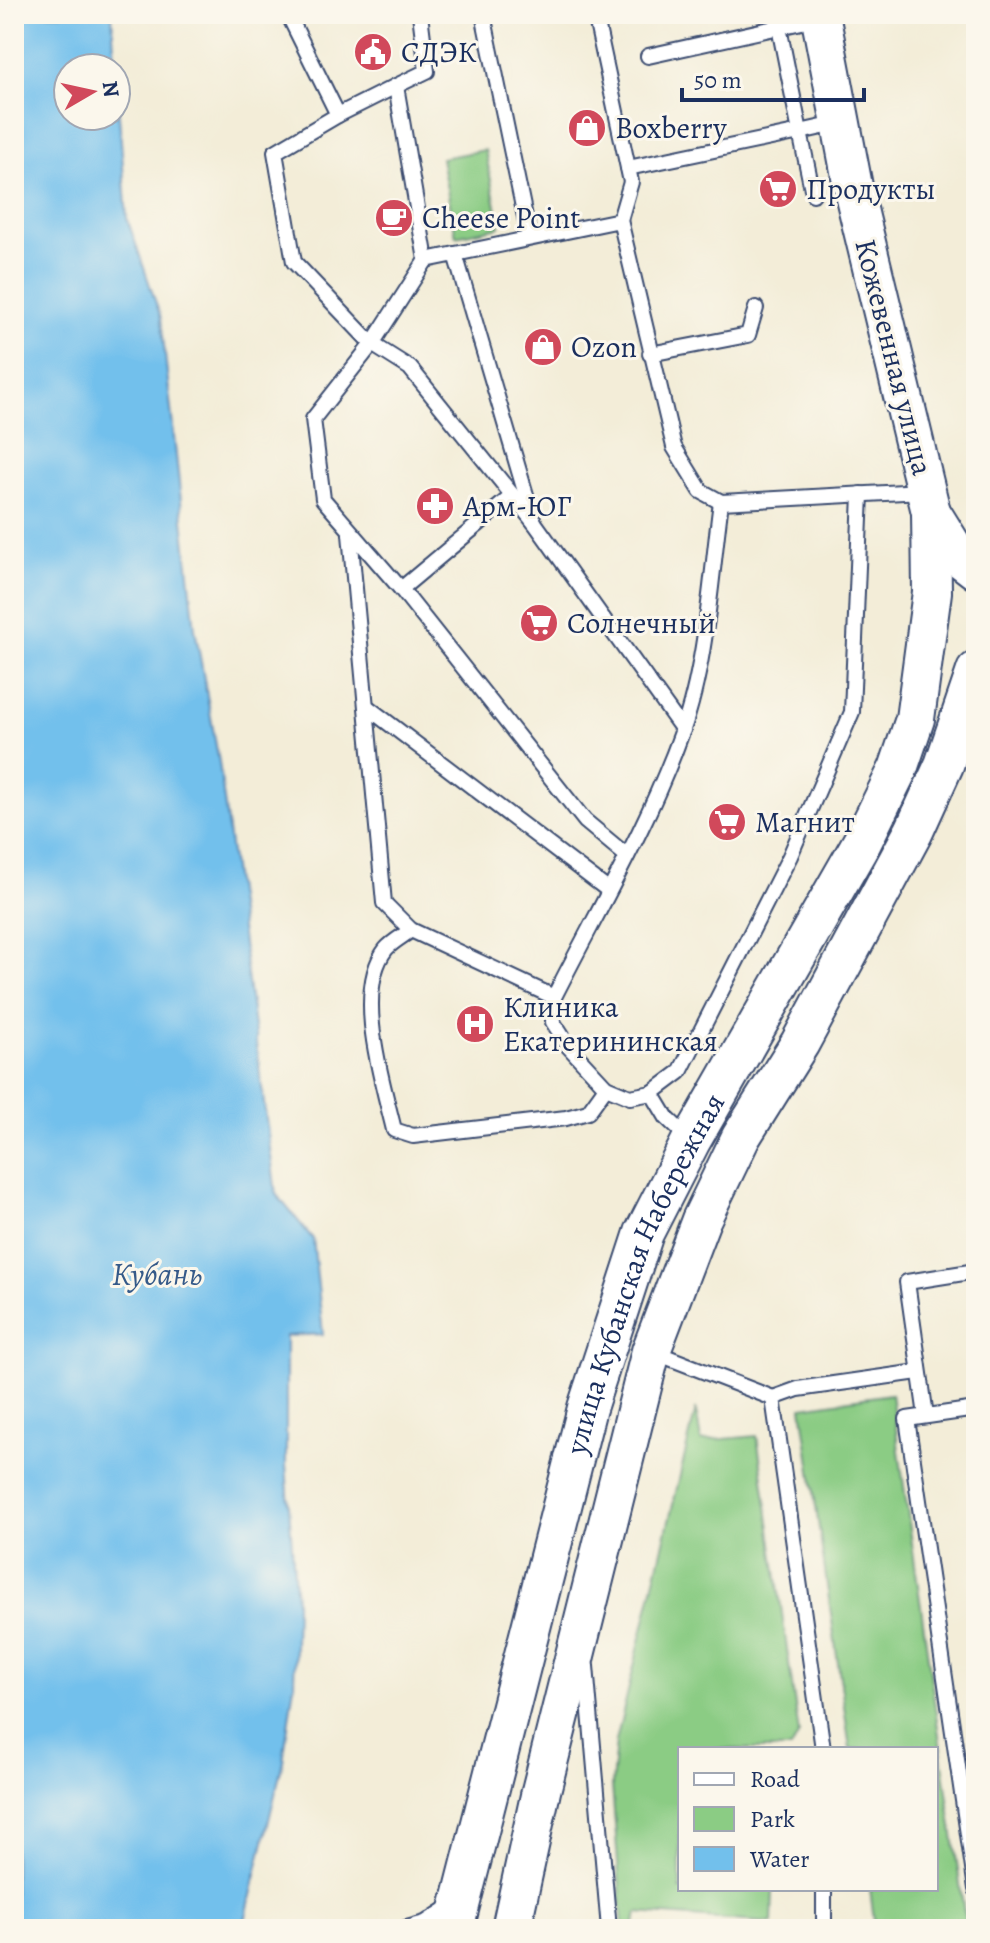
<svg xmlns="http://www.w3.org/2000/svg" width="990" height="1943" font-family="Alegreya,serif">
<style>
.green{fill:#8bcc84;stroke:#537e71;stroke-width:2}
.water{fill:#72c0ec;stroke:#4678a5;stroke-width:2}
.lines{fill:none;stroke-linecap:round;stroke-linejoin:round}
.service-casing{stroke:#3b4c70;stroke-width:18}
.secondary-casing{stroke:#3b4c70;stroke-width:42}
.service{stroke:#fff;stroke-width:14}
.secondary{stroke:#fff;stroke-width:38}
.labels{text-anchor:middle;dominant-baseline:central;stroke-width:6;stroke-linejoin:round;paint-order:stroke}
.poi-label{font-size:30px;fill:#1b2f5e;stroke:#fbf7ec;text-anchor:start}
.street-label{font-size:30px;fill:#1b2f5e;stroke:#fbf7ec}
.water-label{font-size:32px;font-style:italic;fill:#355a89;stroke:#fbf7ec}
</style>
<rect width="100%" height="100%" fill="#fbf7ec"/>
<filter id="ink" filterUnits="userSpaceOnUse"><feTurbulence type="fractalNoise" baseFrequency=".0125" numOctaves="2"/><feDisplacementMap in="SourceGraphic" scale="16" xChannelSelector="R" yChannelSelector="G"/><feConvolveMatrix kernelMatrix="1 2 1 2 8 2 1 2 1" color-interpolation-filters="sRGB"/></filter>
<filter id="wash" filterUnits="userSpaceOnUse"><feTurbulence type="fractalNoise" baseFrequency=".006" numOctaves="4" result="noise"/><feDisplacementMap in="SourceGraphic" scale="32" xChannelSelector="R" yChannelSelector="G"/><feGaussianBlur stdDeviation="1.8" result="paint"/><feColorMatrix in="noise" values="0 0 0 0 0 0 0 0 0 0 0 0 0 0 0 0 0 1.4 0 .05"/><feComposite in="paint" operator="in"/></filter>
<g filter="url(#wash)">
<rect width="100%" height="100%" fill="#f3edd8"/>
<g class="green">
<polygon points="485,150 500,227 456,236 441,158"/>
<polygon points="891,1394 966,1927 955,1929 875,1929 870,1889 936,1889 936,1749 850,1749 802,1407"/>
<polygon points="696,1409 701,1441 757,1436 799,1734 791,1749 680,1749 680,1889 773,1889 772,1923 637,1913 634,1929 623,1929 612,1785 616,1741"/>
</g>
<polygon class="water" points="14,14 112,14 115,68 68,68 68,116 116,116 116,77 127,218 161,318 195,629 219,762 276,1194 313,1239 323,1334 286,1336 286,1465 296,1602 294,1685 283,1761 243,1929 14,1929"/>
</g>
<g filter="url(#ink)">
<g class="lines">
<defs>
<g id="service">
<polyline points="288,14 338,115 275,152 294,262 372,344 410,368 534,522"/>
<polyline points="420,14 427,71 396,86 426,260"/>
<polyline points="483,14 529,236"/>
<polyline points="595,14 631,182 620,220"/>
<polyline points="820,18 779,27 800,132 840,123"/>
<polyline points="648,56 779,27 776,14"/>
<polyline points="338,115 396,86"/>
<polyline points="628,168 800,132 813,194"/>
<polyline points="455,254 534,522 683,730"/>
<polyline points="650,354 748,335 756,308"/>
<polyline points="350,534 384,903 411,930 554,997"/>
<polyline points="401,589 512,496"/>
<polyline points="366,706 608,890"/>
<polyline points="627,856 585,821 401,589 323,499 313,419 372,344 426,260 620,220 674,447 701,491 721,502"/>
<path d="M 411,930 C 403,936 392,942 386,949 C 353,991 383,1083 394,1130 L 413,1136 L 566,1118 L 588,1112 L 606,1087"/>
<polyline points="652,1093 680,1072 790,856 852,712 861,494"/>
<path d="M 690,1140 L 667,1118 L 652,1093 L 630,1097 L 606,1087 L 569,1047 L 553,1022 L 554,997 C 598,910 649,824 682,732 C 707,663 711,575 721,502 L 922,491"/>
<polyline points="654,1352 773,1398"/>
<polyline points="976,1409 907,1419 976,1889"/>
<polyline points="926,1416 907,1282 976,1271"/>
<polyline points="586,1666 609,1929"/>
<polyline points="823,1749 773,1398 798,1389 918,1372"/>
<polyline points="824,1889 824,1929"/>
<polyline points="403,1929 425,1923 454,1904"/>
</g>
<g id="secondary">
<polyline points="931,512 959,557 976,570"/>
<path id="s1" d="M 454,1929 L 587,1408 L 644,1233 L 691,1141 L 862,842 L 898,769 L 915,719 L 932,592 L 931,512 L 855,197 L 820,14"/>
<polyline points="511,1929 541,1791 651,1351 701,1220 741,1137 800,1043 914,831 944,765 976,671"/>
</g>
</defs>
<use href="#service" class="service-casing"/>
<use href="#secondary" class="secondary-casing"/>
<use href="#service" class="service"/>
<use href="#secondary" class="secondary"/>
</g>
</g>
<defs>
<symbol id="civic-disc" viewBox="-11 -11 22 22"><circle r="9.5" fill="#d1495b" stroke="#fbf7ec"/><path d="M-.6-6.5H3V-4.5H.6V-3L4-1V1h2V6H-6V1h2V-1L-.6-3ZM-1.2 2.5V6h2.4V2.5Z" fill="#fff"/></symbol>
<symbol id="shop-disc" viewBox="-11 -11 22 22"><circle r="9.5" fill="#d1495b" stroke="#fbf7ec"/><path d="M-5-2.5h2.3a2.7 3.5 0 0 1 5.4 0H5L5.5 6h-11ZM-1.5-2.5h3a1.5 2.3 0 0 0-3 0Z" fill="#fff"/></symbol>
<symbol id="supermarket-disc" viewBox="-11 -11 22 22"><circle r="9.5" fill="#d1495b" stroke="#fbf7ec"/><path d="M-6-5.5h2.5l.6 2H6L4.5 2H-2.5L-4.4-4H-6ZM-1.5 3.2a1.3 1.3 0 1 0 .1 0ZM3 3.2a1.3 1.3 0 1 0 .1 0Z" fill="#fff"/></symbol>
<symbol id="cafe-disc" viewBox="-11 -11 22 22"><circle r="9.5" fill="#d1495b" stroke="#fbf7ec"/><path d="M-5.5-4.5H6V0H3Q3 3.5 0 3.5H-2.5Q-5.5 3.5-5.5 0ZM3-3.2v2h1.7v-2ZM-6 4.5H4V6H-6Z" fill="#fff"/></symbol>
<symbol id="pharmacy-disc" viewBox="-11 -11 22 22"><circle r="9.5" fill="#d1495b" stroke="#fbf7ec"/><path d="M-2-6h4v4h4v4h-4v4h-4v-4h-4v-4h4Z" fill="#fff"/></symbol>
<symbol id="hospital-disc" viewBox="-11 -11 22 22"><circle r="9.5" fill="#d1495b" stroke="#fbf7ec"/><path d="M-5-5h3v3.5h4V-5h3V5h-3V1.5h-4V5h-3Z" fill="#fff"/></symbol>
</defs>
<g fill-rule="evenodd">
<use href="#civic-disc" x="351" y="30" width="44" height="44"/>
<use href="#shop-disc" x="565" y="106" width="44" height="44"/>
<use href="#supermarket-disc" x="756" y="167" width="44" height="44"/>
<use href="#cafe-disc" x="372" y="196" width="44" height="44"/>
<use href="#shop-disc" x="521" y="325" width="44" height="44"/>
<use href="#pharmacy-disc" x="413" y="484" width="44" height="44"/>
<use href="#supermarket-disc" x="517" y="601" width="44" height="44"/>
<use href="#supermarket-disc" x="705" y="800" width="44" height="44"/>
<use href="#hospital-disc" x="453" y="1002" width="44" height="44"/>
</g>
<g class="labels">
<g class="poi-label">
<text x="401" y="52">СДЭК</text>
<text x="615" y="128">Boxberry</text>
<text x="806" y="189">Продукты</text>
<text x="422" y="218">Cheese Point</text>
<text x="571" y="347">Ozon</text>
<text x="463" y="506">Арм-ЮГ</text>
<text x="567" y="623">Солнечный</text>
<text x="755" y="822">Магнит</text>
<text x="503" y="1007">Клиника<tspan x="503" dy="34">Екатерининская</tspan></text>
</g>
<g class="street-label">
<text transform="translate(894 357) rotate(76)">Кожевенная улица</text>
<text stroke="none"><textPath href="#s1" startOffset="684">улица Кубанская Набережная</textPath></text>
</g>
<g class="water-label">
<text x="157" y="1274">Кубань</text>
</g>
</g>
<rect width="990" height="1943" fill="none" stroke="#fbf7ec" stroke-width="48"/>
<rect x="678" y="1747" width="260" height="144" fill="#fbf7ec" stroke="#a1a7b3" stroke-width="2"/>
<rect x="694" y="1773" width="40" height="12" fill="#ffffff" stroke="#a1a7b3" stroke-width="2"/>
<text x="750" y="1787" font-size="24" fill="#1b2f5e">Road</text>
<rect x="694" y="1807" width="40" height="24" fill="#8bcc84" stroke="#a1a7b3" stroke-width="2"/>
<text x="750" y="1827" font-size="24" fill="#1b2f5e">Park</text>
<rect x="694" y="1847" width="40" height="24" fill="#72c0ec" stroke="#a1a7b3" stroke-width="2"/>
<text x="750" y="1867" font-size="24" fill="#1b2f5e">Water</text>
<g transform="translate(92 92) rotate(81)"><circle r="38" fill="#fbf7ec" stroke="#a1a7b3" stroke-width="2"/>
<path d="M0-6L14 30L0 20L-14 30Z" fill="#d1495b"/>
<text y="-12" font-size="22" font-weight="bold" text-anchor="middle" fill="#1b2f5e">N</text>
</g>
<path d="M682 88v12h182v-12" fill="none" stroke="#1b2f5e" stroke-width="4"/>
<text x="694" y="88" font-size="24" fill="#1b2f5e" stroke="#fbf7ec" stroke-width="6" paint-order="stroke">50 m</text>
</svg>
